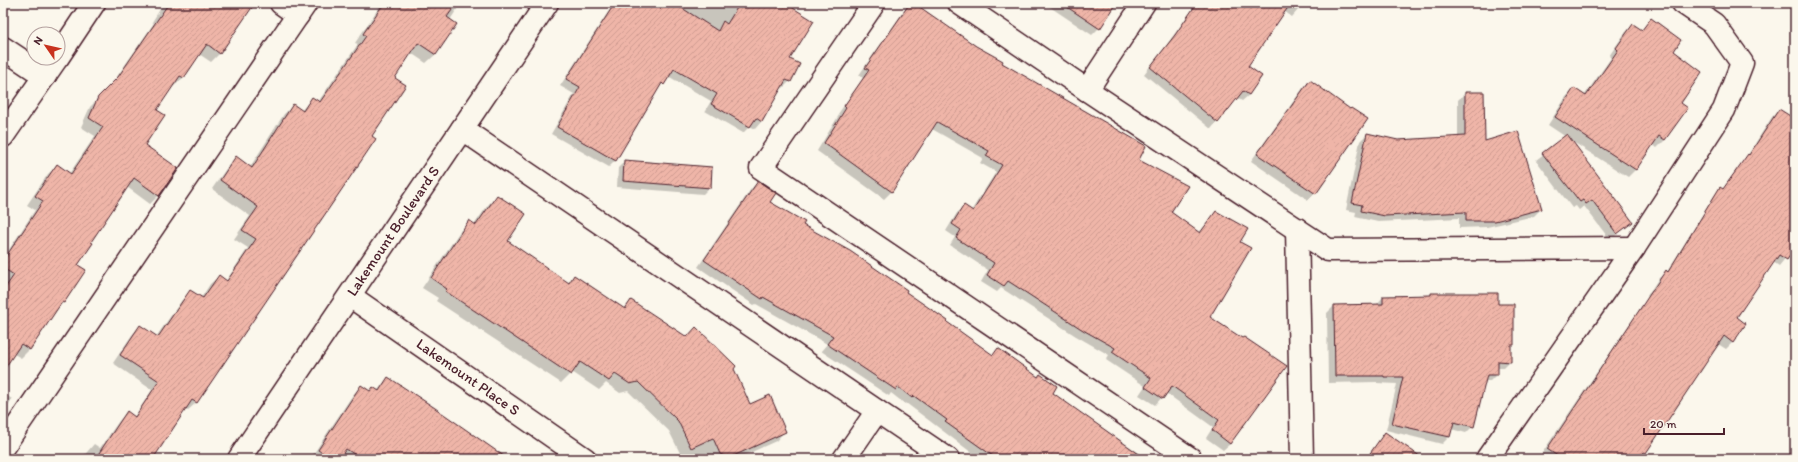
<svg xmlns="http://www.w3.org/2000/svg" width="1798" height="462" font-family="Itim,sans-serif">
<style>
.shadow{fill:#0003}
.building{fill:url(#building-hatch);stroke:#4a1f2b}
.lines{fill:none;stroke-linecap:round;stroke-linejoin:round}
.minor-casing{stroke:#4a1f2b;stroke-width:25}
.minor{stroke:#fbf7ec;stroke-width:22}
.labels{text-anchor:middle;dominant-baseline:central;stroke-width:3.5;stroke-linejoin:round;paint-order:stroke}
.street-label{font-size:15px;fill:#4a1f2b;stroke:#fbf7ec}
</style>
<defs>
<pattern id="building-hatch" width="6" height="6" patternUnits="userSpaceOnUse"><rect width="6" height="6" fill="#efb5a8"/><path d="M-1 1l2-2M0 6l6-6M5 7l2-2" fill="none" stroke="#ce9b91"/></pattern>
</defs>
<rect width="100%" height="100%" fill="#fbf7ec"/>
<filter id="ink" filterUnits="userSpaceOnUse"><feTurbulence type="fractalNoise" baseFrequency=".025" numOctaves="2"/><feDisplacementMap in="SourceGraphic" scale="8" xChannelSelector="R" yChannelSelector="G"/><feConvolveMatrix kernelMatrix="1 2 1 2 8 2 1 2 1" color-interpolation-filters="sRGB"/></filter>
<g filter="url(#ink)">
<g class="shadow">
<polygon points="28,3 39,3 34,7"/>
<polygon points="164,3 253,3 220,53 211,62 199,54 183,78 174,86 173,85 156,110 144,145 159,195 150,204 127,187 89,242 77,265 85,271 63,303 55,311 29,350 21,358 14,354 3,369 3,288 6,284 3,283 3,259 35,210 27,205 48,174 57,166 69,174 95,136 81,127 90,107 110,87 154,23 152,22"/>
<polygon points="382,3 461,3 450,20 456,24 435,55 426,63 411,53 394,78 370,137 375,139 196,403 187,411 185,410 151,459 81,459 94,444 100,448 119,421 127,412 134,417 152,390 113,363 132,335 140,326 156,337 182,300 191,291 201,298 210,284 219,276 226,281 248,248 234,239 250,216 212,189 228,166 236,158 250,167 284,114 293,106 301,111 312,98 318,102 358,44 355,43"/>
<polygon points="614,3 791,3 789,6 790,81 783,88 781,87 761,122 755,129 750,126 743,133 705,111 711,101 668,76 657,91 616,160 609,167 551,134 574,94 560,86"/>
<polygon points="911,3 1001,63 1138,160 1169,212 1199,233 1216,212 1239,243 1209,317 1230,444 1223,450 1206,438 1213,427 1166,393 1155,405 1139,395 1145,386 1106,360 1109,355 1076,336 1001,288 997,292 981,282 988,270 950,245 955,237 946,231 957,213 964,207 971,211 996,172 980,163 983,158 932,129 891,192 884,199 817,151 839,115 838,114 863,78 859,75 905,9"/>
<polygon points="1044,3 1100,3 1099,28 1092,35"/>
<polygon points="1197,3 1304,3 1292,17 1284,11 1247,66 1249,95 1242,101 1237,98 1211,129 1144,74 1168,43"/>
<polygon points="1651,19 1672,52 1679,103 1665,140 1657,148 1652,144 1636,169 1628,177 1570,140 1632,222 1610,240 1584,206 1579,210 1576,206 1572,208 1536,160 1566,137 1548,125 1566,97 1574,89 1584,96 1611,58 1609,56 1625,33 1633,25 1641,30"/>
<polygon points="1310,82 1350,110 1315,193 1308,200 1251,161 1303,88"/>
<polygon points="1465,93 1484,142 1541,209 1534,216 1487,227 1459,228 1459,218 1378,222 1355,217 1356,212 1346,210 1360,141 1367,134 1398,141 1458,137 1458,100"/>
<polygon points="1779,110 1795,119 1795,246 1779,266 1773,262 1736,318 1733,342 1726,349 1718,344 1645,452 1639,459 1538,459 1648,297 1647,296 1659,278 1667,272 1714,196 1721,189 1722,190 1746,158 1772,117"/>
<polygon points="625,161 710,187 703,194 617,187 618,168"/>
<polygon points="758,182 769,203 904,293 992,356 998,349 1037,377 1040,375 1051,393 1148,459 980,459 906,403 905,404 891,393 889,396 821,351 827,344 756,304 754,305 698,267 751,189"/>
<polygon points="497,196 507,241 568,283 574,277 623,309 631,301 732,368 750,406 785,431 776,441 736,459 683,459 669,431 628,391 620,393 606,383 599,390 572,372 561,383 436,301 438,298 422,288 460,231 470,222 474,225 488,205"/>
<polygon points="1431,294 1497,305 1513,344 1510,346 1510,361 1503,368 1497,368 1497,374 1490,381 1484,381 1473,426 1466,433 1451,429 1449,437 1442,444 1386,430 1397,384 1377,383 1377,382 1328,383 1327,313 1334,306 1376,305 1383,297 1429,296"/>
<polygon points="388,378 484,459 310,459 352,396 361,386 369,392 377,391"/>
<polygon points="3,393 12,399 3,413"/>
<polygon points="1385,433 1423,459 1365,459"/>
</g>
<g class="building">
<polygon points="169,3 255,3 220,54 207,44 184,78 180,76 157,110 165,115 145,145 178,168 159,196 134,178 91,242 93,243 78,265 86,270 64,303 62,302 30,350 21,344 3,371 3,291 14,275 3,268 3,261 43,201 35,196 57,164 71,174 103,127 89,118 98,97 118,77"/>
<polygon points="384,3 457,3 447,17 457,24 436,55 418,43 395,78 406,85 372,136 376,139 197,403 192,400 153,459 95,459 127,411 135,417 159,381 120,355 140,325 158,337 190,290 203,298 219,275 227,281 256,239 242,230 258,207 220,180 236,156 252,168 293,104 303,111 312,97 320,102 366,36 363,34"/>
<polygon points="615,3 674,3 718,31 723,21 727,24 740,3 785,3 814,21 790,59 800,64 791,82 786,80 762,122 756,118 750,127 711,104 717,94 674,69 664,85 662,83 616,161 557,127 580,87 566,79"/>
<polygon points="910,3 914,3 976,46 1003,61 1002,63 1146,146 1139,160 1188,186 1171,212 1200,233 1216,211 1248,229 1240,242 1251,248 1210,317 1242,338 1244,337 1287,366 1230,444 1212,430 1219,420 1172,386 1163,399 1145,387 1151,378 1112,352 1115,348 1083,330 1008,281 1004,286 987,275 994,263 956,238 961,230 952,224 964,205 973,211 1002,165 986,156 989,151 937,122 892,192 824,143 846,108 844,106 869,70 865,68"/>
<polygon points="1061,3 1117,3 1100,29"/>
<polygon points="1197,3 1291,3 1248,66 1262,76 1249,95 1243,91 1218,123 1150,67 1175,35"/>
<polygon points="1651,18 1681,40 1674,51 1702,72 1681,103 1688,108 1665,140 1659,136 1636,170 1555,117 1574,88 1586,96 1618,50 1616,48 1633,24 1642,30"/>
<polygon points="1310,80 1350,109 1351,108 1368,119 1316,194 1257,154"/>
<polygon points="1465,92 1484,92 1485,141 1518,131 1542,209 1495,221 1466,221 1466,212 1385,216 1361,211 1362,205 1352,203 1367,133 1398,140 1465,136"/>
<polygon points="1779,109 1795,119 1795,248 1787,260 1779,255 1737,317 1746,324 1733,343 1724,336 1646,453 1644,452 1640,459 1562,459 1547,449 1666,270 1668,272 1720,187 1723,189 1748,154 1749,155"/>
<polygon points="1567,134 1633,222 1617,234 1592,200 1586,204 1583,200 1580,202 1542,153"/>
<polygon points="624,160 712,167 711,188 623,181"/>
<polygon points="758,181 776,193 770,202 805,222 803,225 850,251 907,290 906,292 948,321 947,322 993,355 998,348 1038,377 1040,374 1057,386 1053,393 1146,459 997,459 945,422 947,420 914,396 912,398 898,387 896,390 827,344 833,336 763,297 762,299 704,260"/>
<polygon points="497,195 526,214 508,241 569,283 574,275 625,309 631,300 687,337 696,327 736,366 734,369 750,404 770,395 786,432 729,458 720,454 713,438 691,448 678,421 638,382 630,384 615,374 609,381 580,362 571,375 445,291 447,289 431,278 469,220 476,225"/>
<polygon points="1431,293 1498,293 1498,304 1514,304 1514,345 1511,345 1511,362 1498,361 1498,375 1487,375 1474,427 1454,422 1450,437 1392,424 1403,377 1384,377 1384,376 1335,376 1334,305 1383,304 1383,296 1431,295"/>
<polygon points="388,377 435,408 508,459 362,459 346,449 339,459 331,459 318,450 361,385 370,391 373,387 379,391"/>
<polygon points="1385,432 1424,459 1366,459"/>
</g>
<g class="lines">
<defs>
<g id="minor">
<polyline points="281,3 298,15"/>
<polyline points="874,3 761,168 1191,459"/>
<polyline points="959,3 1087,90 1328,250 1634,248"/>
<polyline points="3,48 45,76"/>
<polyline points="58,57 94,3"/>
<polyline points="1087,90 1144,3"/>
<polyline points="462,129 877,411 844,459"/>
<polyline points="3,136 57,58"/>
<polyline points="1297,229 1302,459"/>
<polyline points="350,296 585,459"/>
<polyline points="877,411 948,459"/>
<polyline points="3,447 306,3"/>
<polyline points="239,459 547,3"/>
<polyline points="1487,459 1634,248 1724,110 1742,63 1714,24 1683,3"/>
</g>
</defs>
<use href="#minor" class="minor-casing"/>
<use href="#minor" class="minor"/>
</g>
</g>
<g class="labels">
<g class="street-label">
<text transform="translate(393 231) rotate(-56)">Lakemount Boulevard S</text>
<text transform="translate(468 377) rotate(35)">Lakemount Place S</text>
</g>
</g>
<rect width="1798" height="462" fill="none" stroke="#fbf7ec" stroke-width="16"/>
<rect x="8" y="8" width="1782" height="446" fill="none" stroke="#4a1f2b" stroke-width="1.5" filter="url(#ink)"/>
<g transform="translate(46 46) rotate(304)"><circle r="19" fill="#fbf7ec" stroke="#b4a19f"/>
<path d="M0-3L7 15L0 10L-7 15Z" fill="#c8321e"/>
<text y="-6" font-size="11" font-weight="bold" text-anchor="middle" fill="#4a1f2b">N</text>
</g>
<path d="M1644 428v6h80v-6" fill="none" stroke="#4a1f2b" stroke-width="2"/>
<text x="1650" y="428" font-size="12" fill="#4a1f2b" stroke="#fbf7ec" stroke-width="3" paint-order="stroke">20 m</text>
</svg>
